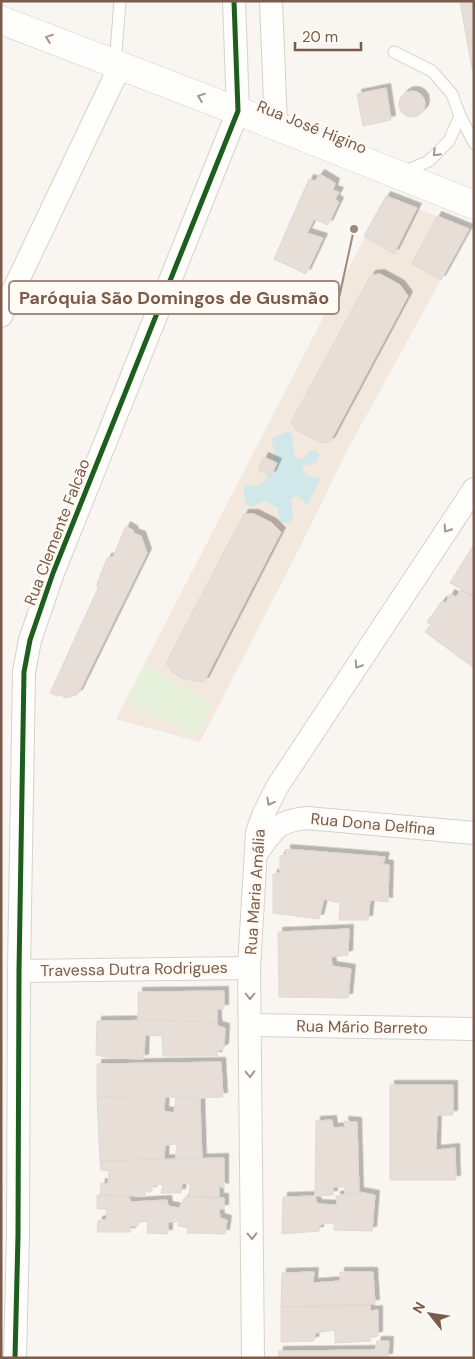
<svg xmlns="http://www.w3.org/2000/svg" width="475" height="1359" font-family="'DM Sans',sans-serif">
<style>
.residential{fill:#f2e8de}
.green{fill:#e7f0db}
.water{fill:#d0e8ea}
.building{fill:#e6ded7;stroke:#e2d8d2;filter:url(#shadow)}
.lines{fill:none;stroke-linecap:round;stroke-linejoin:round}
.lane-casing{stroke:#d7d1cb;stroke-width:13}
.street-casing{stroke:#d7d1cb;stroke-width:24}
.secondary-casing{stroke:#d9d2cb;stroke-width:29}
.lane{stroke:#fefefd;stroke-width:11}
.street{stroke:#fefefd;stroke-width:22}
.secondary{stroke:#fefefd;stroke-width:28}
.cycleway-casing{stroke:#fffaf3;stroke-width:8}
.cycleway{stroke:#1b5e20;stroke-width:5}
.oneway{stroke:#a8958b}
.labels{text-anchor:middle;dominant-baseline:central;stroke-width:5;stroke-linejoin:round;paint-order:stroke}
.street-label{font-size:16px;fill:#7a5c4d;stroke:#fffaf3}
.leader{fill:none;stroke:#9f8a7d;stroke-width:2}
.callout-dot{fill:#9f8a7d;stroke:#fffaf3;stroke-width:2}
.callout{fill:#fffaf3;stroke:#9f8a7d;stroke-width:2}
.callout-label{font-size:18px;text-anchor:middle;font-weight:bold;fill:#7a5c4d}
</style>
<defs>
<filter id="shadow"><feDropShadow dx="4.5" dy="-4.5" stdDeviation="0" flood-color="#0004"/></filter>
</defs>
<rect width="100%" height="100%" fill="#f9f5f0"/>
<polygon class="residential" points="386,196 469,229 349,447 300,547 200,742 116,719"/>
<polygon class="green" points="144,665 213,703 196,736 125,703"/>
<path class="water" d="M 287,432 L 292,434 L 294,455 L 297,459 L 304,458 L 310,450 L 316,451 L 319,456 L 317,462 C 312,464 307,464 302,467 C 305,477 311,477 321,478 L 308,504 L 306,505 L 301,498 L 296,496 L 291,499 L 293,519 L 289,523 L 284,523 L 279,521 L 278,508 L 265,501 L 252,506 L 246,505 L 244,496 L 244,485 L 257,486 L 264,483 L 275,453 L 271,439 Z"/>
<g class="building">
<polygon points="460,1 474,1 474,68 472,69"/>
<polygon points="386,88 391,120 363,126 357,94"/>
<circle cx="412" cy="104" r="13"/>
<polygon points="320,174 335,183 333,190 339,192 335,199 339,202 328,225 314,219 307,233 323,238 306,274 274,259 309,179 315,181"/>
<polygon points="386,196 417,208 394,254 364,236"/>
<polygon points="437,216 469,229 441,280 412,264"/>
<polygon points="380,274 400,285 408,296 330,442 321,443 296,430 291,422 371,275"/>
<polygon points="264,457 277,463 271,476 258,470"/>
<polygon points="244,514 254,514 272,523 281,532 204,682 183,679 172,672 166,663"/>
<polygon points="126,526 134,531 133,533 141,536 147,553 78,694 66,698 59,694 58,696 50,693 98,588 97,584 107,558 113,557"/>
<polygon points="474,544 474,596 450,583"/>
<polygon points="461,590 474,598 474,668 425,632 431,624 427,622 442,601 446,603 450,594 456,597"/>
<polygon points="286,849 385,857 383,864 389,865 388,902 370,900 368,920 339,920 340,903 324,899 319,919 273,913 273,874 280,873 280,856 286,855"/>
<polygon points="349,929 348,955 331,957 332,966 351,969 348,998 279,997 278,932"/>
<polygon points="224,991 224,1009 217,1009 217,1023 138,1020 138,992"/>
<polygon points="163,1020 217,1023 218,1026 225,1028 224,1048 216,1052 218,1056 163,1056 162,1036 145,1035 144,1059 112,1058 96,1055 97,1021"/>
<polygon points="221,1062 223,1097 200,1098 137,1096 97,1097 97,1064"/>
<polygon points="390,1085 453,1085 453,1115 437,1115 436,1150 455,1148 456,1180 390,1180"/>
<polygon points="137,1096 165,1096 164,1111 174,1113 176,1096 200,1098 202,1160 175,1161 177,1144 165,1145 164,1159 100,1161 97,1097"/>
<polygon points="332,1120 333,1128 345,1127 344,1121 357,1122 359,1192 345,1195 345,1187 333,1187 333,1195 315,1196 316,1121"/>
<polygon points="224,1158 224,1188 219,1186 219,1197 189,1197 190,1184 182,1183 181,1193 161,1193 163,1184 152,1186 152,1191 144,1191 146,1196 100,1195 101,1183 108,1184 109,1171 101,1170 100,1161"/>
<polygon points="359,1192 375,1195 372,1231 334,1230 334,1223 320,1224 319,1231 282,1234 283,1197 315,1196 317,1204 337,1205 336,1196"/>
<polygon points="97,1195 128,1196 131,1202 167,1200 168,1206 179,1208 185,1197 224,1198 224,1209 219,1209 220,1218 227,1220 225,1234 187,1233 188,1228 178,1226 179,1222 168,1222 168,1234 147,1233 148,1221 138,1222 138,1226 130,1226 131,1232 97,1232 98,1221 107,1219 106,1209 97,1209"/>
<polygon points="314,1272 313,1283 340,1281 340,1272 373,1272 375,1304 281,1307 282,1273"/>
<polygon points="370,1305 370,1311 378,1310 378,1336 370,1337 371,1341 335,1343 335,1330 315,1333 314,1341 281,1342 281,1307"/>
<polygon points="377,1341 389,1341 388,1358 278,1358 279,1351 375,1350"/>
</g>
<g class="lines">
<defs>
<g id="lane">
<polyline points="394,52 432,71 452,94 460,116 474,143"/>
<polyline points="115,64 120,1"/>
<polyline points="401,173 429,161 449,141 460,116"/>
</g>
<g id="street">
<polyline points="271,1 276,126"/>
<polyline points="1,316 120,66"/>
<path d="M 257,853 C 274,829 277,821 307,818 L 474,833"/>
<polyline points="19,971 249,968"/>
<polyline points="250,1025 474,1029"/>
<polyline points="15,1358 18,1236 19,971 24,672 30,640 53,573 238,111 234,1"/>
<polyline points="253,1358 249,968 257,832 264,813 277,787 474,489"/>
</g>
<polyline id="secondary" points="1,20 238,111 474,205"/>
</defs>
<use href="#lane" class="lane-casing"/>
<use href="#street" class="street-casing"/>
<use href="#secondary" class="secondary-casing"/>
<use href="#lane" class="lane"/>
<use href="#street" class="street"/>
<use href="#secondary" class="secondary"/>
<defs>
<polyline id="cycleway" points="15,1358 18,1236 19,971 24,672 30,640 53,573 238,111 234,1"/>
</defs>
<use href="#cycleway" class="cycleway-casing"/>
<use href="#cycleway" class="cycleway"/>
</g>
<defs><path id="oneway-chevron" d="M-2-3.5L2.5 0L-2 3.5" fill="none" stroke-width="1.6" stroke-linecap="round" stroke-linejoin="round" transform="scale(1.25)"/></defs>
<g class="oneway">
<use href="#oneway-chevron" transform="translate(49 38) rotate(-159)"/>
<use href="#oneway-chevron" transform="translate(201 97) rotate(-159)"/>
<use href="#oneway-chevron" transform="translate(436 153) rotate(135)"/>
<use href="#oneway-chevron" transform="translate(447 529) rotate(123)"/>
<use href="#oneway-chevron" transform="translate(358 665) rotate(123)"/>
<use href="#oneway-chevron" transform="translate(270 802) rotate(119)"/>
<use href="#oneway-chevron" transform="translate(250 996) rotate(90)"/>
<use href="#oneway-chevron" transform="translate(250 1074) rotate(89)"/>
<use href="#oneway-chevron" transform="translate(252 1236) rotate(89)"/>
</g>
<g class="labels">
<g class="street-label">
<text transform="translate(312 127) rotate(22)">Rua José Higino</text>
<text transform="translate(57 532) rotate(-69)">Rua Clemente Falcão</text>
<text transform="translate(373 824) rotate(5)">Rua Dona Delfina</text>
<text transform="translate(255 892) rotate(-86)">Rua Maria Amália</text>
<text transform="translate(134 969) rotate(-1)">Travessa Dutra Rodrigues</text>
<text transform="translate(362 1027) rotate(1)">Rua Mário Barreto</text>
</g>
</g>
<path class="leader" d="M354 229L339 298"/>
<circle class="callout-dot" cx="354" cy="229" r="5"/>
<rect class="callout" x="9" y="281" width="330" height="33" rx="5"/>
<g class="callout-label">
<text x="174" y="304">Paróquia São Domingos de Gusmão</text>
</g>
<rect width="475" height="1359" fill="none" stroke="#7a5c4d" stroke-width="5"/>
<g transform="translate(430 1314) rotate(300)" stroke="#fffaf3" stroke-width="4" paint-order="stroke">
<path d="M0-4L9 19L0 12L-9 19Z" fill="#7a5c4d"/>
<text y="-8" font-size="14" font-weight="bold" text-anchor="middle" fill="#7a5c4d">N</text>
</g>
<path d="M295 42v8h66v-8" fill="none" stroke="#7a5c4d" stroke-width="2.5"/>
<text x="302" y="42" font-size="15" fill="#7a5c4d" stroke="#fffaf3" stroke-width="4" paint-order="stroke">20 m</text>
</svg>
